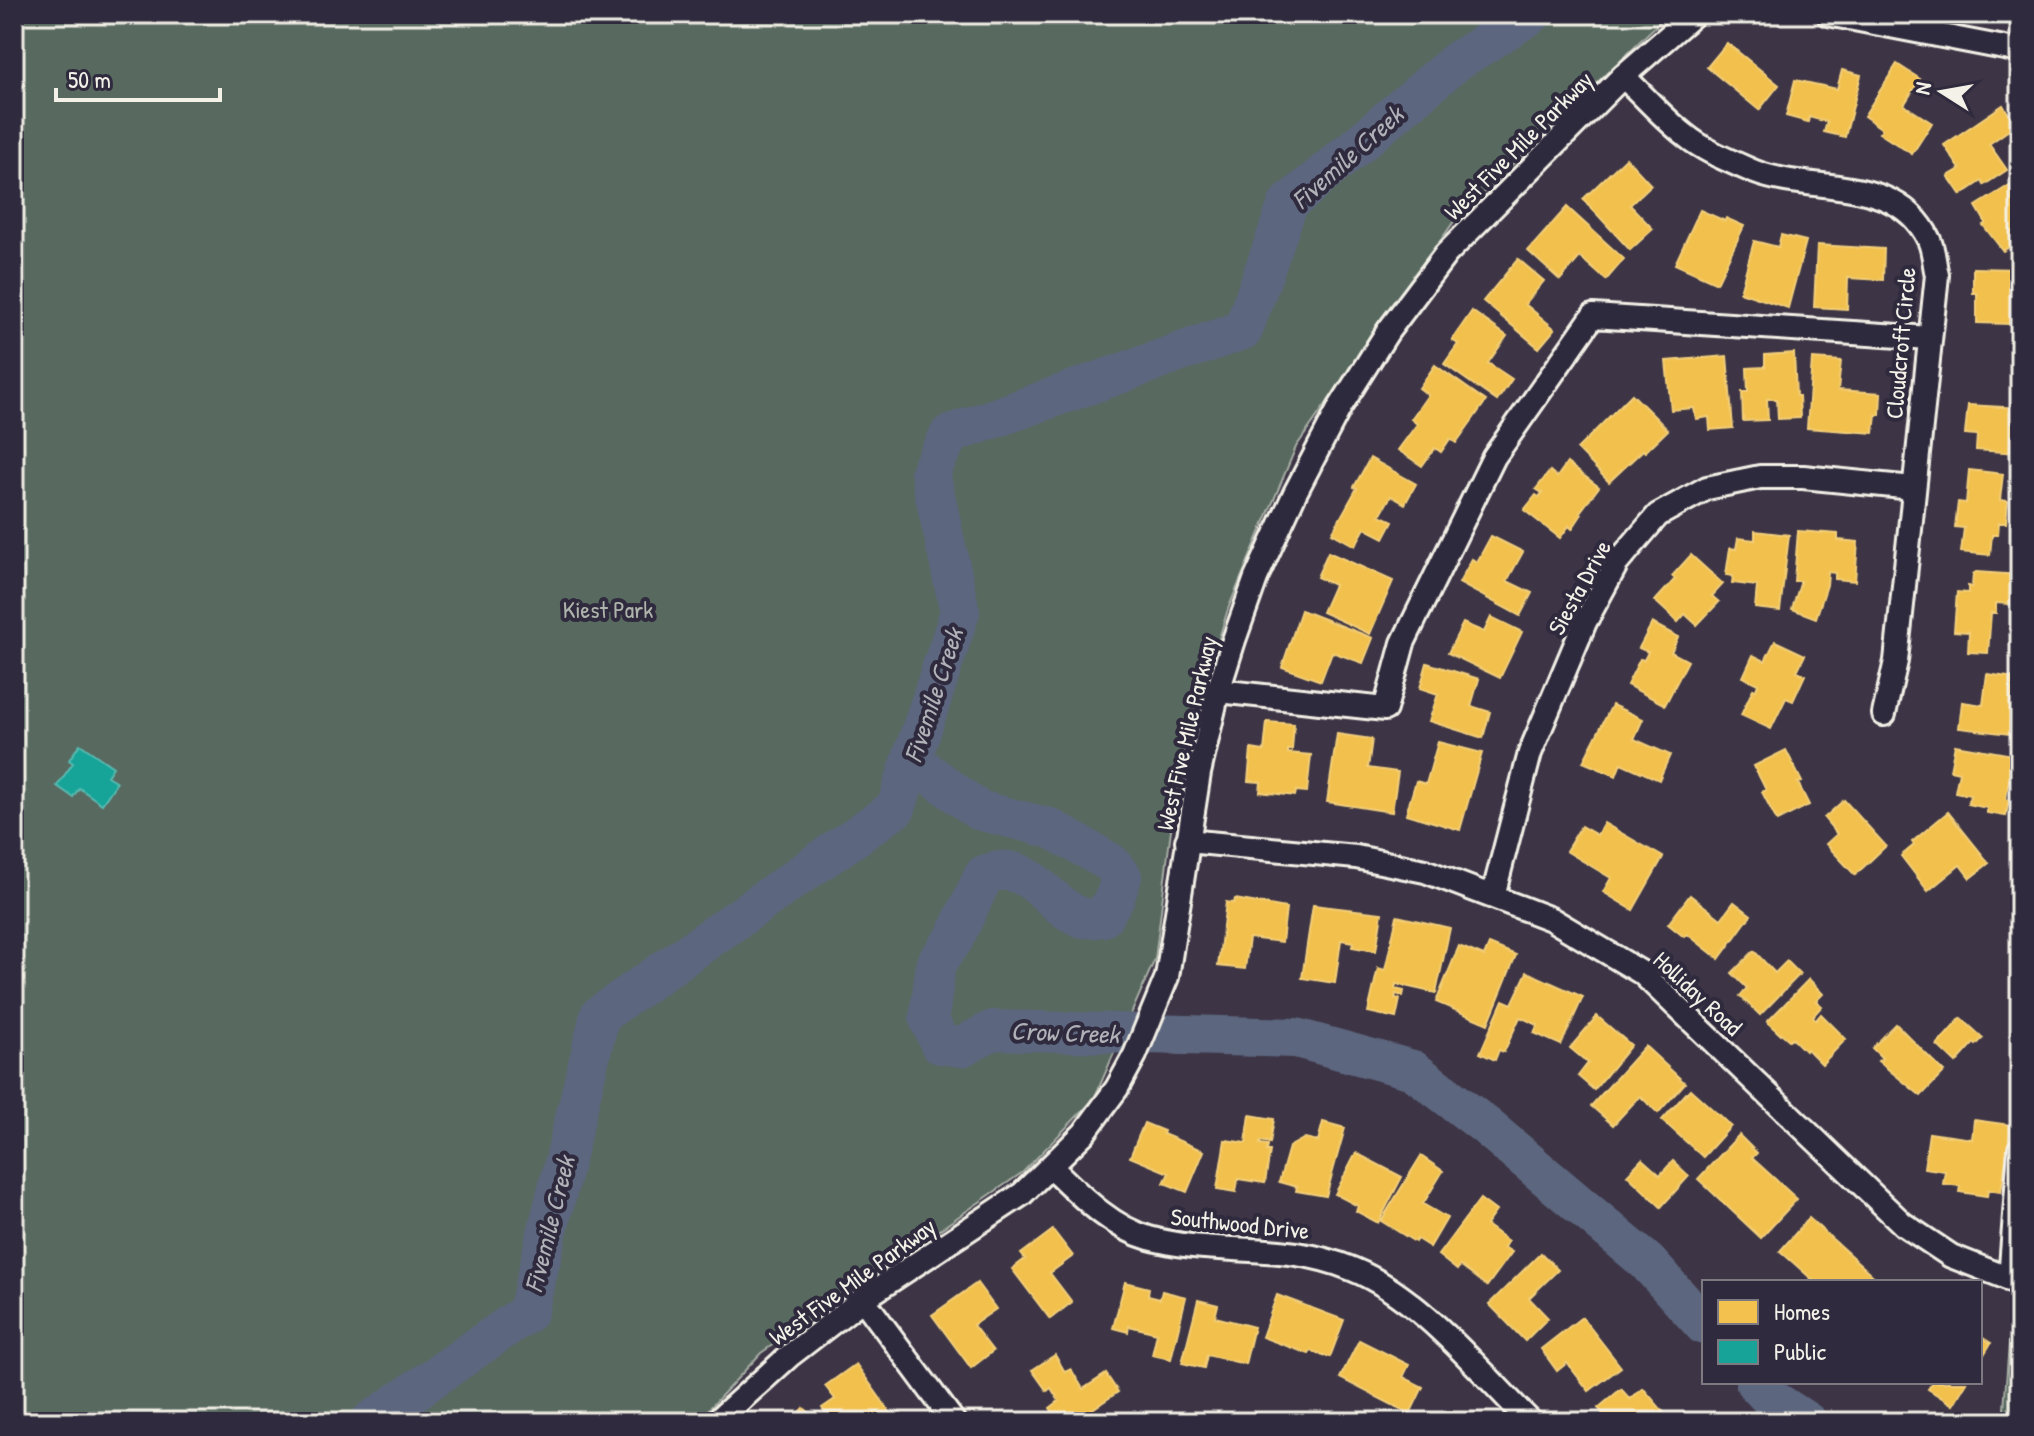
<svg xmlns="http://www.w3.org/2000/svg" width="2034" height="1436" font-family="'Patrick Hand',sans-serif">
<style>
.green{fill:#596960;stroke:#a6ada4;stroke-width:2}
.homes{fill:#f2c14e;stroke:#f3cf7c;stroke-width:2}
.public{fill:#17a398;stroke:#59bab0;stroke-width:2}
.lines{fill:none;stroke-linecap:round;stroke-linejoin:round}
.river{stroke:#5c667e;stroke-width:40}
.minor-casing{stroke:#f4f1e8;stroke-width:28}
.minor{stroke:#2f2a3d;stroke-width:22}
.labels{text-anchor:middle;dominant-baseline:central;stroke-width:8;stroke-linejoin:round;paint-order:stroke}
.street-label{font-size:24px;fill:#f4f1e8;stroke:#2f2a3d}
.park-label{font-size:24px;fill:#aeb4ab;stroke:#2f2a3d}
.water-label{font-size:26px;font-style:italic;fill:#b0b2b8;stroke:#2f2a3d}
</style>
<rect width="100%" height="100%" fill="#3d3546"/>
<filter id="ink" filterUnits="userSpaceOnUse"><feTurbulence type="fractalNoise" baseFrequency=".0125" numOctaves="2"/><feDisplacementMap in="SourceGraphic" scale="16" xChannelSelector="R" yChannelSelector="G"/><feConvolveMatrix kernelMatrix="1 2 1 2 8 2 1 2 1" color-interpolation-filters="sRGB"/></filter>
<g filter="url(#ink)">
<g class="green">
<polygon points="14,14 1668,14 1455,220 1296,447 1228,609 1178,773 1155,959 1094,1099 1023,1172 761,1353 697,1422 14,1422"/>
<polygon points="2012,1305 2020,1308 2020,1422 2003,1422"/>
</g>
<g class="homes">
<polygon points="1727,43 1779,85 1759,110 1707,67"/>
<polygon points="1897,64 1920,79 1904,105 1932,123 1912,154 1879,133 1882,129 1864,116"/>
<polygon points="1842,70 1861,75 1845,137 1824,132 1827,122 1809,117 1808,122 1786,116 1795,80 1837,89"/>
<polygon points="2003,105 2016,125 1989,144 2007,170 1984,185 1982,181 1961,195 1948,176 1960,169 1944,145"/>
<polygon points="1626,158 1651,185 1630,205 1653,229 1630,250 1583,199"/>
<polygon points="2018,180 2020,240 2003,251 1983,225 1986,223 1976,206"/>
<polygon points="1567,207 1624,259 1606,280 1580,257 1560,280 1528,251"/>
<polygon points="1700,210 1725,221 1726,218 1744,226 1717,283 1675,264"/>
<polygon points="1781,235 1806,241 1788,308 1740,292 1754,241 1778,247"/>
<polygon points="1817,245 1884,249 1883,280 1848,278 1847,309 1814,307"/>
<polygon points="1518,259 1544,281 1525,304 1555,329 1539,348 1483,301"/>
<polygon points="1973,268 2019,269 2019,290 2010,290 2009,324 1977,323 1977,293 1973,293"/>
<polygon points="1472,311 1507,336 1488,363 1512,379 1497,401 1444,364 1458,344 1452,340"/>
<polygon points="1794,353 1796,396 1799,396 1800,418 1778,419 1777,399 1767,399 1768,420 1743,421 1742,392 1748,392 1747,368 1765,367 1765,355"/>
<polygon points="1727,356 1733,428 1710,430 1709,417 1696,419 1694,408 1671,410 1666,361"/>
<polygon points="1812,359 1841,361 1838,390 1881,393 1880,415 1876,415 1874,433 1807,428"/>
<polygon points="1435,365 1486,401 1456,443 1450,439 1441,452 1435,448 1422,466 1398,450 1417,424 1411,419 1428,395 1419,388"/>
<polygon points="1632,394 1668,430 1645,452 1643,450 1609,482 1577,449"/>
<polygon points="1968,405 2020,408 2018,453 1976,450 1977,435 1965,434"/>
<polygon points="1370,458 1416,484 1405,504 1391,496 1380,515 1393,521 1384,538 1365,528 1355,546 1332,533 1357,488 1354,487"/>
<polygon points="1567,463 1599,487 1580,512 1582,514 1572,529 1569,526 1560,538 1524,510 1536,495 1539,497 1542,493 1536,489 1550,471 1557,477"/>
<polygon points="1969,470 2003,474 2000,500 2008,501 2006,523 1999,523 1998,535 1992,535 1990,555 1961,552 1964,528 1955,527 1958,502 1966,503"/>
<polygon points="1755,531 1789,535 1780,611 1755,608 1757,586 1732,583 1733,576 1726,575 1730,548 1736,549 1738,538 1755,540"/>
<polygon points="1798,531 1838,534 1838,540 1858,542 1855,581 1835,579 1835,573 1828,572 1827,585 1816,618 1792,609 1801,581 1794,581"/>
<polygon points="1491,536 1523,552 1507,581 1532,593 1520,616 1459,583 1472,559 1477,562"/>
<polygon points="1328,552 1393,581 1370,634 1322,612 1334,585 1317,577"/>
<polygon points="1691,555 1723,584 1712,596 1719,602 1697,625 1685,614 1678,622 1655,601 1675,579 1672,576"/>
<polygon points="1976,572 2020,575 2020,605 1996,603 1996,613 1991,613 1988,653 1968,652 1969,632 1954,631 1957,592 1968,593 1968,586 1972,587 1973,574"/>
<polygon points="1301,610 1373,638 1363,663 1332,652 1321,681 1282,667"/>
<polygon points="1491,617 1522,632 1500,678 1448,653 1463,623 1484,632"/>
<polygon points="1652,623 1678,637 1671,652 1688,661 1665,705 1627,685 1640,659 1644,660 1648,652 1639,648"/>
<polygon points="1775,641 1805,655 1797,671 1805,675 1793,701 1786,698 1771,729 1741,715 1753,689 1756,690 1758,684 1743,677 1753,655 1765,661"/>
<polygon points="1427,663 1479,679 1471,706 1490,712 1483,738 1429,721 1438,694 1420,688"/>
<polygon points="1987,674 2016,678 2009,734 1959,728 1962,702 1983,705"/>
<polygon points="1612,705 1643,719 1634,739 1670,755 1659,780 1621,763 1616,776 1583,762"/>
<polygon points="1267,722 1294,724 1292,750 1288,750 1288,753 1311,755 1307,792 1296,791 1295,796 1260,792 1261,782 1248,781 1251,749 1264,751"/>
<polygon points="1337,734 1372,739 1368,768 1398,772 1392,812 1327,802"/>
<polygon points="1438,742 1482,753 1460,830 1406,814 1416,781 1426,784"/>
<polygon points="1955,745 2013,755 2006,799 2009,800 2006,816 1987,813 1987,808 1968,804 1970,795 1955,792 1959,772 1950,770"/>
<polygon points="1786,750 1802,782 1798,783 1809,805 1777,821 1762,792 1766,790 1754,766"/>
<polygon points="1844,800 1886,846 1855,875 1826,844 1837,834 1824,818"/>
<polygon points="1948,812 1989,863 1970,878 1960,865 1928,891 1901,856 1914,845 1912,842"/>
<polygon points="1604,823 1663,857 1633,910 1603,892 1611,878 1566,851 1581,826 1597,835"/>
<polygon points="1690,895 1721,919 1734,902 1751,915 1719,959 1687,934 1684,937 1668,924"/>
<polygon points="1235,899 1286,908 1282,942 1249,938 1245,969 1218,966 1226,902 1234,903"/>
<polygon points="1313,905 1382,913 1376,951 1352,947 1353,942 1341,940 1335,983 1302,978"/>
<polygon points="1397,916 1450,928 1436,993 1396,984 1395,989 1404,991 1403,996 1396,994 1395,998 1400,999 1396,1018 1368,1012 1378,968 1385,970"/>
<polygon points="1489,944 1516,955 1488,1024 1436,1002 1459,946 1484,956"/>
<polygon points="1754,951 1775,973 1787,961 1800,974 1760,1015 1740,996 1747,988 1732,973"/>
<polygon points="1527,972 1583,997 1561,1045 1534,1033 1538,1025 1520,1017 1504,1052 1499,1050 1495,1060 1480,1053 1503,1000 1512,1004"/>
<polygon points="1809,979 1823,994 1816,1001 1822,1006 1813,1016 1816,1020 1821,1014 1846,1039 1822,1064 1807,1049 1805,1051 1792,1038 1789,1040 1781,1033 1780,1034 1767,1022"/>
<polygon points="1597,1016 1631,1045 1594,1090 1578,1076 1588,1063 1570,1048"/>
<polygon points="1961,1018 1983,1038 1976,1045 1974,1043 1956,1063 1937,1045"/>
<polygon points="1896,1024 1944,1072 1921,1096 1878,1061 1882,1058 1872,1048"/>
<polygon points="1645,1046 1685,1083 1658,1113 1640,1096 1613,1125 1591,1106"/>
<polygon points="1690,1089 1731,1126 1703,1157 1662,1120"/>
<polygon points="1250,1115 1274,1119 1270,1143 1261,1141 1260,1144 1268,1145 1267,1151 1270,1151 1265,1183 1238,1179 1236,1192 1217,1189 1225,1140 1246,1143"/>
<polygon points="1974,1120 2011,1125 2001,1192 1988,1190 1987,1196 1959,1192 1960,1186 1943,1184 1945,1171 1924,1168 1929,1133 1972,1139"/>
<polygon points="1323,1122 1345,1128 1326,1196 1296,1191 1297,1187 1279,1182 1289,1147 1305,1138 1318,1141"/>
<polygon points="1144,1123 1164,1131 1163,1134 1204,1151 1187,1192 1164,1183 1169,1173 1130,1157"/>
<polygon points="1739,1135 1757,1153 1752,1158 1797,1199 1761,1238 1698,1179"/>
<polygon points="1356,1153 1402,1177 1378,1223 1356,1211 1358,1206 1335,1194"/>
<polygon points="1421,1156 1443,1171 1423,1204 1447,1218 1430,1247 1417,1239 1415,1242 1381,1221"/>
<polygon points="1642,1159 1660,1175 1673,1161 1689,1176 1661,1207 1627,1175"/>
<polygon points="1480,1199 1496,1211 1486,1225 1508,1241 1504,1247 1512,1252 1487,1286 1460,1266 1457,1270 1438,1255"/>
<polygon points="1809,1218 1880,1282 1815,1282 1780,1251"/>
<polygon points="1053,1230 1073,1256 1050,1273 1072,1302 1050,1319 1012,1269 1025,1259 1021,1254"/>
<polygon points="1541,1253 1558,1270 1529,1298 1548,1318 1525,1341 1489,1304"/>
<polygon points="1125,1282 1149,1288 1148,1296 1160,1299 1162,1291 1186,1297 1171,1359 1152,1355 1157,1333 1129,1326 1128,1332 1113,1328"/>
<polygon points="977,1283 996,1309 973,1325 993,1351 971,1368 932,1315"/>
<polygon points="1277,1295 1344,1320 1330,1357 1311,1351 1309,1354 1262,1337"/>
<polygon points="1198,1300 1218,1305 1215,1317 1254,1327 1245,1364 1207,1355 1204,1368 1182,1363"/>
<polygon points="1582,1317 1621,1367 1589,1391 1567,1363 1557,1371 1541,1349"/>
<polygon points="1980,1336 1991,1343 1980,1361"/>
<polygon points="1359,1340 1409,1365 1403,1377 1423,1387 1410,1414 1340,1378"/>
<polygon points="1055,1355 1065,1372 1071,1369 1083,1389 1106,1374 1118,1392 1073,1422 1059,1422 1050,1408 1059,1401 1051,1388 1047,1391 1032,1370"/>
<polygon points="856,1364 897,1422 863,1422 860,1418 855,1422 832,1422 822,1408 835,1399 825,1386"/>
<polygon points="1933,1382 1967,1382 1953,1405 1928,1389"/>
<polygon points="1643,1388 1672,1422 1610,1422 1598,1408 1621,1389 1630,1399"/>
<polygon points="804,1408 819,1422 791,1422"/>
</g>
<polygon class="public" points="80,744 113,767 107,776 117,782 102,804 79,788 73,797 57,786 73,763 69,760"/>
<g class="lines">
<g class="river">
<path d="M 912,760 L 978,810 L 1050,828 L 1111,863 L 1122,877 L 1115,897 L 1103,917 C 1097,918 1089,919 1083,918 C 1045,905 1030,856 984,875 L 954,939 L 936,963 L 929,1019 L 940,1044 L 961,1047 L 993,1030 L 1296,1038 L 1413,1070 L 1486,1126 L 1647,1262 L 1704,1325"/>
<polyline points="1755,1382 1770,1398 1807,1422"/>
<polyline points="370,1422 528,1312 600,1015 896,808 960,612 930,472 950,434 1243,330 1288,204 1457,61 1532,14"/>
</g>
<defs>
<g id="minor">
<polyline points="1828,14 2020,51"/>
<path d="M 1623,76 C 1643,95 1663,118 1685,135 C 1704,151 1732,162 1755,172 C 1812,194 1898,173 1929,240 C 1934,250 1934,264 1937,275 L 1896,661 L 1884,714"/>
<polyline points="1218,691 1385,709 1403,643 1494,457 1593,316 1930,338"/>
<polyline points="1187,841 1356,857 1425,871 1551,919 1642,973 1903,1224 1951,1256 2020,1283"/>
<polyline points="1493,896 1530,753 1585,622 1617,563 1658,515 1707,488 1760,477 1803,477 1913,488"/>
<path d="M 1051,1167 C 1079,1194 1110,1227 1149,1238 C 1217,1257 1282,1240 1352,1269 C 1420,1296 1479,1371 1531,1422"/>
<polyline points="2010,1280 2020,1149"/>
<polyline points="863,1299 954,1422"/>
<polyline points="716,1422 789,1356 863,1299 1022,1194 1084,1133 1117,1088 1135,1055 1167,977 1199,773 1218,691 1234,640 1256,578 1295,493 1340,407 1388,331 1446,254 1623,76 1694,14"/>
</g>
</defs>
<use href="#minor" class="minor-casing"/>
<use href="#minor" class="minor"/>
</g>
</g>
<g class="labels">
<g class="street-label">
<text transform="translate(1518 145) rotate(-45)">West Five Mile Parkway</text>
<text transform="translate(1900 343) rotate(-85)">Cloudcroft Circle</text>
<text transform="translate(1579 587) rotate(-61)">Siesta Drive</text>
<text transform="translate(1186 733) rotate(-77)">West Five Mile Parkway</text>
<text transform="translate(1698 993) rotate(43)">Holliday Road</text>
<text transform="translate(1240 1223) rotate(6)">Southwood Drive</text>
<text transform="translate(852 1281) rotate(-36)">West Five Mile Parkway</text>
</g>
<g class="park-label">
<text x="608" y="609">Kiest Park</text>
</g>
<g class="water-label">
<text transform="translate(1347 157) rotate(-42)">Fivemile Creek</text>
<text transform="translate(933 695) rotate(-72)">Fivemile Creek</text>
<text transform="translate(1065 1032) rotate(2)">Crow Creek</text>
<text transform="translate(549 1224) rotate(-76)">Fivemile Creek</text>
</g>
</g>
<rect width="2034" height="1436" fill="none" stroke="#2f2a3d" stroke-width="48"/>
<rect x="24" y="24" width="1986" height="1388" fill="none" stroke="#f4f1e8" stroke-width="3" filter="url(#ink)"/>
<rect x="1702" y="1280" width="280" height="104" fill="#2f2a3d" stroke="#7e7a81" stroke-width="2"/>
<rect x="1718" y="1300" width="40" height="24" fill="#f2c14e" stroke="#7e7a81" stroke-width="2"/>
<text x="1774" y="1320" font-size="24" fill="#f4f1e8">Homes</text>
<rect x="1718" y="1340" width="40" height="24" fill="#17a398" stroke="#7e7a81" stroke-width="2"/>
<text x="1774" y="1360" font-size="24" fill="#f4f1e8">Public</text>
<g transform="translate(1942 92) rotate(281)" stroke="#2f2a3d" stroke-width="6" paint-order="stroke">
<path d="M0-6L14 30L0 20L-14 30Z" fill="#f4f1e8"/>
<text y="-12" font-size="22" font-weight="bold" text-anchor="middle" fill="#f4f1e8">N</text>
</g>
<path d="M56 88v12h164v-12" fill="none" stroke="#f4f1e8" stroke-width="4"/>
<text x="68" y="88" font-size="24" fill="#f4f1e8" stroke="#2f2a3d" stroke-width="6" paint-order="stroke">50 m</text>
</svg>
